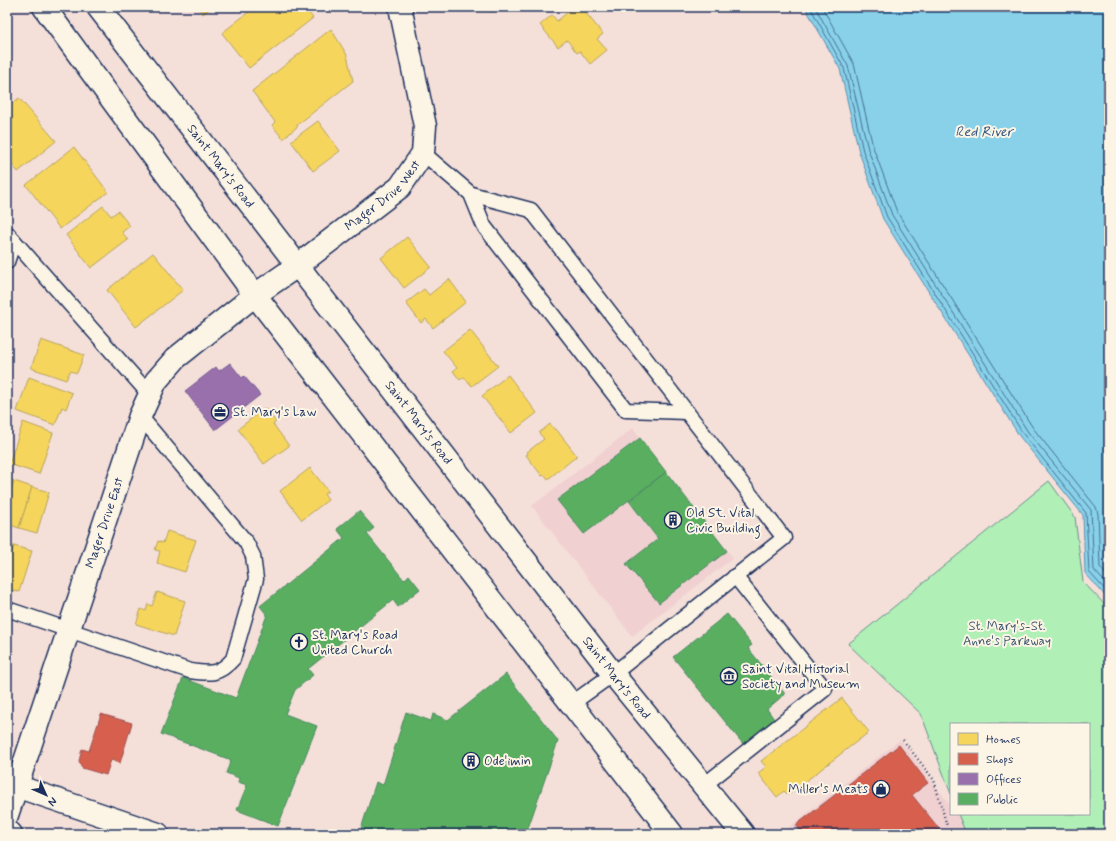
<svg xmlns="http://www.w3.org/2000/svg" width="1116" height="841" font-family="Mynerve,sans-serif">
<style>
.built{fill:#f0d0d1}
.green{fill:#b0efb6;stroke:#668f8a}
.water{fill:#88d1e9;stroke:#5c90b1}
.homes{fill:#f6d55c;stroke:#b4a35d}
.shops{fill:#d6604d;stroke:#9e5152}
.offices{fill:#9970ab;stroke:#735c94}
.public{fill:#5aae61;stroke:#478860}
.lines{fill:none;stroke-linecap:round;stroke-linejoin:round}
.shore{stroke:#477096;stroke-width:1}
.service-casing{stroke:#1b2f5e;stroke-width:17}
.minor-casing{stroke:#1b2f5e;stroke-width:25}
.secondary-casing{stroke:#1b2f5e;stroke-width:25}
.trunk-casing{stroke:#1b2f5e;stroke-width:25}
.path{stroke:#1b2f5e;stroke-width:2.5;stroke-dasharray:1 3;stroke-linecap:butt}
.service{stroke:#fcf5e5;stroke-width:14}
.minor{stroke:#fcf5e5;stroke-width:22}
.secondary{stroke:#fcf5e5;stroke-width:22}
.trunk{stroke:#fcf5e5;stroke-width:22}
.labels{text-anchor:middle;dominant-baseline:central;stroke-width:4;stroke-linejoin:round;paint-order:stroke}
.street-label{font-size:13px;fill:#1b2f5e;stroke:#fcf5e5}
.poi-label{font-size:13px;fill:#1b2f5e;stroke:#fcf5e5;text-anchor:start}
.park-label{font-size:13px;fill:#395570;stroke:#fcf5e5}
.water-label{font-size:14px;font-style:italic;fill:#365881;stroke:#fcf5e5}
</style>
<rect width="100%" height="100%" fill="#f5dfd9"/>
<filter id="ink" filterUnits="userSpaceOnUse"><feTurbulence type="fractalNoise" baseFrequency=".025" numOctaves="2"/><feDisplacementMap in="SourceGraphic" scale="8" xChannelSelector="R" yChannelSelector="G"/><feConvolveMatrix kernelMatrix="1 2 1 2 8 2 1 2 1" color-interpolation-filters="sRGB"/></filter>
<g filter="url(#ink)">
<g class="built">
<polygon points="633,428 733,558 632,636 532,506"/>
<polygon points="900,740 951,806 951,814 958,814 960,817 965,834 782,833"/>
</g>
<polygon class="green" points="1049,481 1075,517 1083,582 1109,609 1109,834 966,834 958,814 1089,814 1089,724 951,724 951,794 921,714 848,644"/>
<polygon class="water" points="805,7 1109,7 1109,600 1085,573 1083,515 1020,437 883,219 859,152 840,69"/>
<g class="homes">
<polygon points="198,7 212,7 203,14"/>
<polygon points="255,7 304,7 313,18 249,68 222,33"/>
<polygon points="489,7 514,7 490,12"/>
<polygon points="574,7 581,7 603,34 597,39 607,50 590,64 580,51 577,53 567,40 558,47 540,25 552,15 557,21"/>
<polygon points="331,29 347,55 353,81 297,125 298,126 283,139 272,125 275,122 252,91"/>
<polygon points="19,98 56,141 18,172 7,158 7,120 12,117 7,108"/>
<polygon points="318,121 340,151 313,171 291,141"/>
<polygon points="74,147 108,192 60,229 26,185"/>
<polygon points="103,206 111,216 118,211 130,226 122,232 128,240 91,268 66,235"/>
<polygon points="407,237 431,267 404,288 381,258"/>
<polygon points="153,253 183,290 136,327 107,290"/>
<polygon points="449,279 466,302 433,328 426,319 421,323 406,303 424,289 429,295"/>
<polygon points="470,330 498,366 472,386 464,377 460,380 453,371 457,368 443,351"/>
<polygon points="41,340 84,355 77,373 70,371 66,380 31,368"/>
<polygon points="508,375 537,413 511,433 482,396"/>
<polygon points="29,377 72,393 66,409 62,407 55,425 17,411"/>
<polygon points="265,408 276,422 273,424 289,446 264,464 238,429"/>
<polygon points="23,422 53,433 39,474 9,464"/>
<polygon points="550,424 555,430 556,429 577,456 548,479 545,475 542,476 526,455 528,454 527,452 544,439 539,433"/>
<polygon points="310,468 328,491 324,494 328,500 302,520 280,491"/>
<polygon points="7,479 14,481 7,504"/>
<polygon points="14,481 32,487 19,528 7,524 7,504"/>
<polygon points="32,487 49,492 37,533 19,528"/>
<polygon points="167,531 196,540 185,572 157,563 160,551 155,550 158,541 163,543"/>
<polygon points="7,544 14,546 7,568"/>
<polygon points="14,546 32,551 19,592 7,589 7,568"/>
<polygon points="157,592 185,601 174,636 136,624 141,609 146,611 148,604 152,606"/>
<polygon points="842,698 869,732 788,795 784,791 777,797 758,773 766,767 761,761"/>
</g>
<g class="shops">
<polygon points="101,714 132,723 120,763 111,760 106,775 82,768 79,761 82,749 89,751"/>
<polygon points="899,745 928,783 912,795 941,831 936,834 803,834 796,825"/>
</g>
<polygon class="offices" points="230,363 242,378 244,376 260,395 215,430 185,391 216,367 219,371"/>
<g class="public">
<polygon points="640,438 666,472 584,534 557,500"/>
<polygon points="666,472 727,551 659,603 626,564 658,539 629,501"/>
<polygon points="359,511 374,528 367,534 404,580 409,575 420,589 398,607 393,600 308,669 313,675 295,690 285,714 317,726 278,826 237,810 247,785 238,782 239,778 226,773 231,760 161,734 183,678 236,698 267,615 260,606 344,538 337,529"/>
<polygon points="727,614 752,645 748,648 785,694 767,709 774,719 743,744 673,657"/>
<polygon points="506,674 558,741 526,834 508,834 500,832 499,834 367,834 360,832 376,782 383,785 406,712 431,721 433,714 448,720"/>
</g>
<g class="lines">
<g class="shore">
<polyline points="810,7 844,68 863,151 887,217 1024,435 1086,513 1089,572 1109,594"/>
<polyline points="815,7 848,66 868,149 892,215 1028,432 1091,510 1094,570 1109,587"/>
<polyline points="822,7 854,64 873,147 897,212 1033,428 1096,507 1098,514 1100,567 1109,578"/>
</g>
<defs>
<g id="service">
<polyline points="423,153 471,194 484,226 626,410 687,412"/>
<polyline points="471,194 531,210 784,538 613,674 571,704"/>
<polyline points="7,233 150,395"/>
<polyline points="7,262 14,241"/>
<path d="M 7,609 L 190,671 C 210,674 219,675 233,659 L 256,579 L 253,556 L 246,542 L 140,416"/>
<polyline points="703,786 825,689 735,576"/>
</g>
<g id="minor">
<path id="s1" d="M 7,815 L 140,416 L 156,381 L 176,358 L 255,295 L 297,266 L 400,187 L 423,153 L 425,126 L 400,7"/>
</g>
<g id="secondary">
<polyline points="44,7 255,295 672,834"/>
<path id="s2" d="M 98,7 L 613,674 L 743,834"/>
</g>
<g id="trunk">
<polyline points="7,783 158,834"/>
<polyline points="7,833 11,834"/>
</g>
</defs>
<use href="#service" class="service-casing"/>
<use href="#minor" class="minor-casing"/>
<use href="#secondary" class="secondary-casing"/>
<use href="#trunk" class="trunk-casing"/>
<polyline class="path" points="903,740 934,780 947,826"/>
<use href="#service" class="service"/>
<use href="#minor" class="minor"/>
<use href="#secondary" class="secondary"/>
<use href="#trunk" class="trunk"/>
</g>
</g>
<defs>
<symbol id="office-ring" viewBox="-11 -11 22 22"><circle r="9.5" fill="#fcf5e5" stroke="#1b2f5e" stroke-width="1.5"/><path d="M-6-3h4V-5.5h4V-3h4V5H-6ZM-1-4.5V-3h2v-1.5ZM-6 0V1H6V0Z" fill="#1b2f5e"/></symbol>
<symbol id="building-ring" viewBox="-11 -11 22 22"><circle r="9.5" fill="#fcf5e5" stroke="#1b2f5e" stroke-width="1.5"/><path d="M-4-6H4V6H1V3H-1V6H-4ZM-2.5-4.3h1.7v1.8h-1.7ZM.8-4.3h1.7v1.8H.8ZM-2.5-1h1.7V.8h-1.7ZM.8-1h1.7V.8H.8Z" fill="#1b2f5e"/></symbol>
<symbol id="church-ring" viewBox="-11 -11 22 22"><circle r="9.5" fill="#fcf5e5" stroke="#1b2f5e" stroke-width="1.5"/><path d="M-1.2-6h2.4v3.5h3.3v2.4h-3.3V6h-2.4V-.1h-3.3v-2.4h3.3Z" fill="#1b2f5e"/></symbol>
<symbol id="museum-ring" viewBox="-11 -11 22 22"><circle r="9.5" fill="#fcf5e5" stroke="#1b2f5e" stroke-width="1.5"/><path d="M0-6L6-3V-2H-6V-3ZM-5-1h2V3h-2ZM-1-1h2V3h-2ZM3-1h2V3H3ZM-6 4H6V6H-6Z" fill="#1b2f5e"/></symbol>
<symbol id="shop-ring" viewBox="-11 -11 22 22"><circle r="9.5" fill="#fcf5e5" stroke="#1b2f5e" stroke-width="1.5"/><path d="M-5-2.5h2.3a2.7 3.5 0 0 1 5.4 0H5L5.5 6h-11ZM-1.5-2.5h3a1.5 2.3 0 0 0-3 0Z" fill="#1b2f5e"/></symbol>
</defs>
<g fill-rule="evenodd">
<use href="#office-ring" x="210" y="402" width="20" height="20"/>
<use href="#building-ring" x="663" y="510" width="20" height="20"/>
<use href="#church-ring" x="289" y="632" width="20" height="20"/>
<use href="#museum-ring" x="719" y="666" width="20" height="20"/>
<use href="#building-ring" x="461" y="751" width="20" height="20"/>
<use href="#shop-ring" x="871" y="779" width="20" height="20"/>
</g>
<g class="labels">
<g class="street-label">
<text stroke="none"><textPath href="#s2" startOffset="201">Saint Mary’s Road</textPath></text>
<text stroke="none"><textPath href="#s1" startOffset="753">Mager Drive West</textPath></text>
<text stroke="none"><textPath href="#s2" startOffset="525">Saint Mary’s Road</textPath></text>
<text stroke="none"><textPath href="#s1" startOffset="308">Mager Drive East</textPath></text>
<text stroke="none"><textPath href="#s2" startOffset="848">Saint Mary’s Road</textPath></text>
</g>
<g class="poi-label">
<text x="233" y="412">St. Mary's Law</text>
<text x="686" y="513">Old St. Vital<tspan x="686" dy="15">Civic Building</tspan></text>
<text x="312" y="635">St. Mary's Road<tspan x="312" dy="15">United Church</tspan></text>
<text x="742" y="669">Saint Vital Historial<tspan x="742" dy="15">Society and Museum</tspan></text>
<text x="484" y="761">Ode'imin</text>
<text x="868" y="789" text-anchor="end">Miller's Meats</text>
</g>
<g class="park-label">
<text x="1007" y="626">St. Mary's-St.<tspan x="1007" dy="15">Anne's Parkway</tspan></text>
</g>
<g class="water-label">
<text x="984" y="132">Red River</text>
</g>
</g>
<rect width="1116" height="841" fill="none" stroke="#fcf5e5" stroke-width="24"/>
<rect x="12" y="12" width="1092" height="817" fill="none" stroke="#1b2f5e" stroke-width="1.5" filter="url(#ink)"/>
<rect x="950" y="723" width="140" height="92" fill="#fcf5e5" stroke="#a2a6af"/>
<rect x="958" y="733" width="20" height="12" fill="#f6d55c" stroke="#a2a6af"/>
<text x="986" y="743" font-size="12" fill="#1b2f5e">Homes</text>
<rect x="958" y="753" width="20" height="12" fill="#d6604d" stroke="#a2a6af"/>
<text x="986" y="763" font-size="12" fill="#1b2f5e">Shops</text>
<rect x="958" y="773" width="20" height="12" fill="#9970ab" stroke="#a2a6af"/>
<text x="986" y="783" font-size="12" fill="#1b2f5e">Offices</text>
<rect x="958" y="793" width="20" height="12" fill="#5aae61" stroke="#a2a6af"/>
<text x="986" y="803" font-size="12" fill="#1b2f5e">Public</text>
<g transform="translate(46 795) rotate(135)" stroke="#fcf5e5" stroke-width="3" paint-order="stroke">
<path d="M0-3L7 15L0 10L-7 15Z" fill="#1b2f5e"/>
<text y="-6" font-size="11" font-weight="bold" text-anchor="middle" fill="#1b2f5e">N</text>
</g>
</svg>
